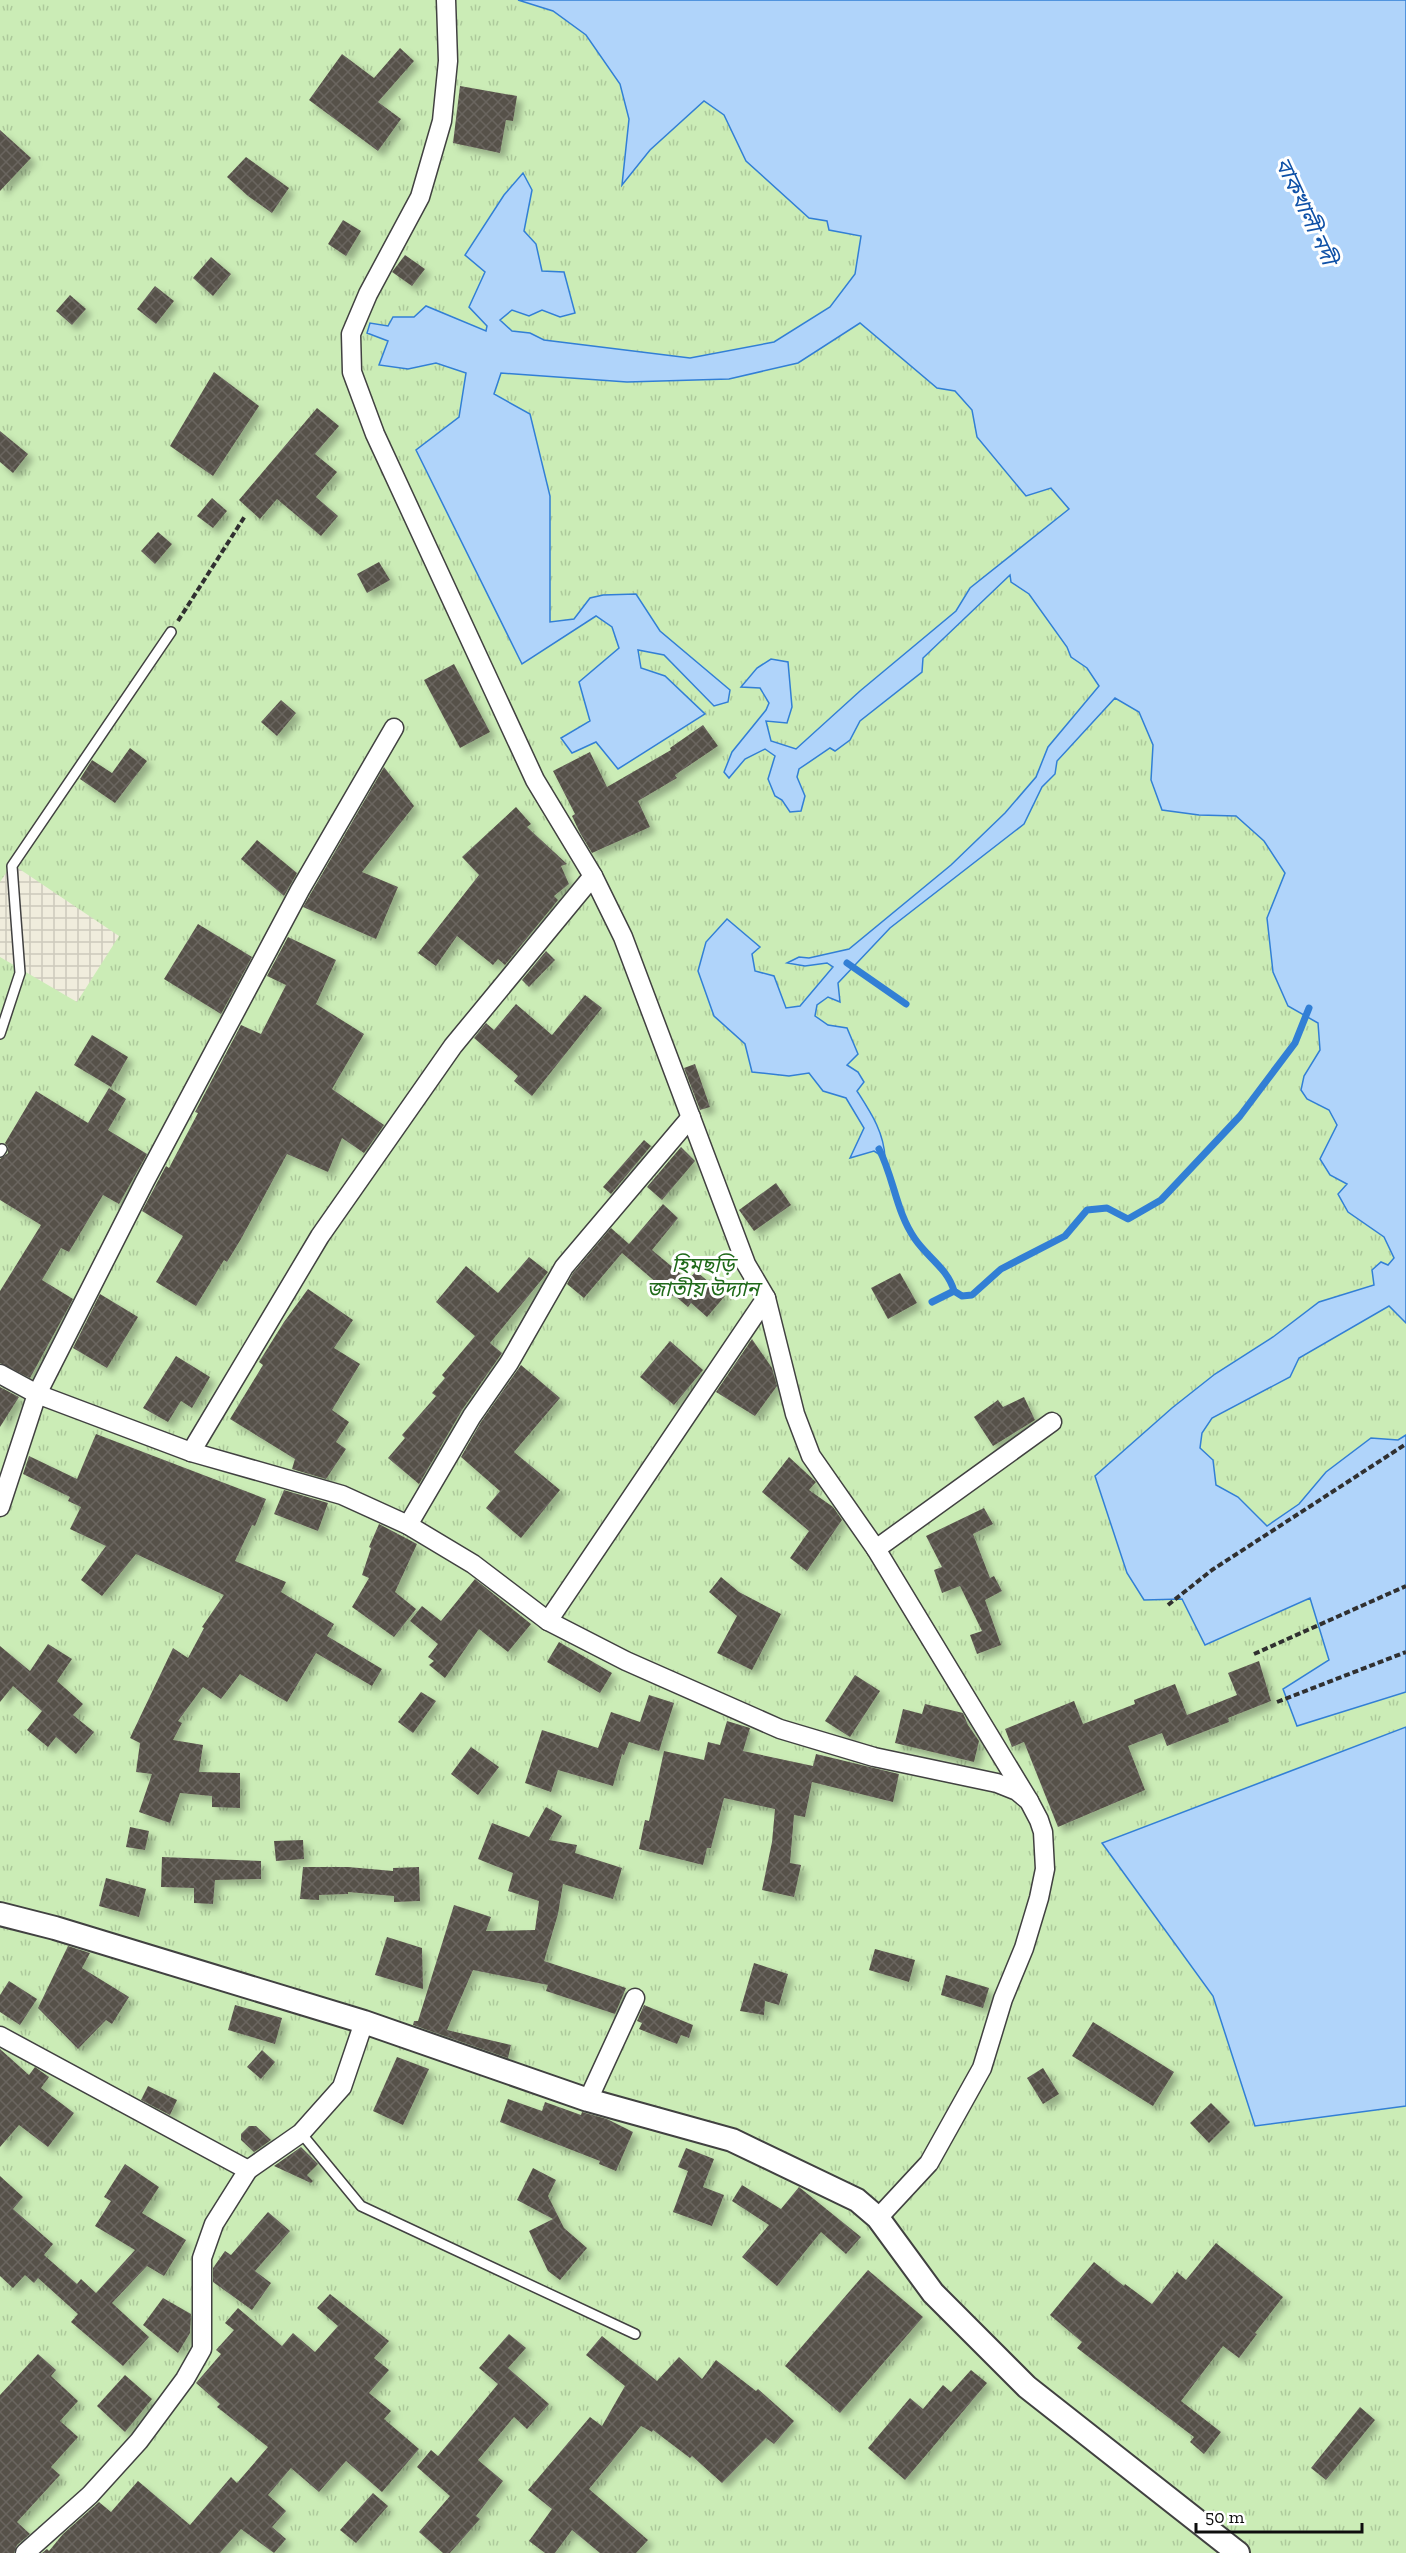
<svg xmlns="http://www.w3.org/2000/svg" width="1406" height="2553" font-family="'Zilla Slab','Noto Sans Bengali',serif">
<style>
.park{fill:url(#park-tufts)}
.plaza{fill:url(#plaza-grid)}
.water{fill:#b0d4fa;stroke:#327fd5;stroke-width:1.5}
.lines{fill:none;stroke-linecap:round;stroke-linejoin:round}
.stream{stroke:#327fd5;stroke-width:7}
.building{fill:url(#building-cross-hatch);filter:url(#shadow)}
.service-casing{stroke:#414141;stroke-width:12}
.minor-casing{stroke:#414141;stroke-width:21}
.tertiary-casing{stroke:#414141;stroke-width:26}
.path{stroke:#303030;stroke-width:4;stroke-dasharray:6 3;stroke-linecap:butt}
.service{stroke:#fff;stroke-width:9}
.minor{stroke:#fff;stroke-width:18}
.tertiary{stroke:#fff;stroke-width:22}
.labels{text-anchor:middle;dominant-baseline:central;stroke-width:6;stroke-linejoin:round;paint-order:stroke}
.park-label{font-size:21px;font-style:italic;fill:#206a1a;stroke:#fff}
.water-label{font-size:22px;font-style:italic;fill:#0f51a7;stroke:#fff}
</style>
<defs>
<pattern id="park-tufts" width="24" height="20" patternUnits="userSpaceOnUse" patternTransform="scale(1.5)"><rect width="24" height="20" fill="#cbecb6"/><path d="M3 7l-1-3M5 7V3M7 7l1-3M15 17l-1-3M17 17v-4M19 17l1-3" fill="none" stroke="#adc99b"/></pattern>
<pattern id="plaza-grid" width="8" height="8" patternUnits="userSpaceOnUse" patternTransform="scale(1.5)"><rect width="8" height="8" fill="#f0eddd"/><path d="M0 4h8M4 0v8" fill="none" stroke="#cdcabc"/></pattern>
<pattern id="building-cross-hatch" width="8" height="8" patternUnits="userSpaceOnUse" patternTransform="scale(1.5)"><rect width="8" height="8" fill="#575149"/><path d="M0 0l8 8M0 8l8-8" fill="none" stroke="#6a655f"/></pattern>
<filter id="shadow"><feDropShadow dx="5.5" dy="5.5" stdDeviation="3" flood-color="#0004"/></filter>
</defs>
<rect width="100%" height="100%" fill="#fffeef"/>
<rect class="park" x="0" y="0" width="1406" height="2553"/>
<polygon class="plaza" points="12,864 119,936 77,1002 0,957 0,882"/>
<g class="water">
<path d="M 518,0 L 1406,0 L 1406,1323 L 1389,1306 L 1299,1358 L 1290,1377 L 1212,1418 L 1202,1433 L 1200,1448 L 1213,1460 L 1216,1485 L 1238,1497 L 1267,1526 L 1299,1504 L 1326,1472 L 1371,1438 L 1398,1440 L 1406,1435 L 1406,1692 L 1297,1726 L 1283,1689 L 1329,1660 L 1310,1598 L 1205,1645 L 1182,1599 L 1144,1600 L 1127,1573 L 1095,1476 L 1172,1408 L 1215,1374 L 1273,1337 L 1319,1302 L 1374,1285 L 1372,1270 L 1381,1262 L 1388,1265 L 1394,1258 L 1384,1237 L 1348,1212 L 1338,1194 L 1347,1184 L 1330,1175 L 1320,1159 L 1337,1125 L 1329,1110 L 1307,1099 L 1301,1090 L 1304,1076 L 1320,1050 L 1318,1023 L 1288,1006 L 1273,972 L 1267,918 L 1285,873 L 1264,841 L 1236,816 L 1199,815 L 1162,810 L 1151,780 L 1153,745 L 1139,712 L 1115,698 L 1057,761 L 1055,774 L 1042,787 L 1024,824 L 890,928 L 838,983 L 840,1002 L 828,997 L 817,1005 L 815,1016 L 828,1025 L 847,1028 L 858,1054 L 847,1065 L 858,1072 L 864,1082 L 857,1091 C 871,1113 884,1132 885,1158 L 874,1151 L 850,1158 L 864,1128 L 846,1098 L 823,1091 L 809,1073 L 789,1076 L 752,1072 L 745,1044 L 714,1016 L 698,971 L 706,942 L 727,919 L 760,947 L 752,954 L 755,971 L 774,976 L 786,1008 L 800,1006 L 833,967 L 827,963 L 805,966 L 787,963 L 799,957 L 809,958 L 849,949 L 951,865 L 1005,813 L 1036,777 L 1048,747 L 1099,686 L 1087,668 L 1071,657 L 1067,647 L 1029,594 L 1011,582 L 1010,575 L 923,658 L 922,672 L 860,721 L 850,740 L 835,751 L 830,748 L 799,769 L 797,777 L 805,796 L 801,811 L 790,812 L 782,800 L 775,796 L 768,779 L 775,756 L 765,749 L 745,759 L 729,778 L 724,772 L 732,752 L 766,710 L 769,703 L 760,688 L 741,687 L 757,668 L 771,659 L 788,662 L 792,707 L 787,723 L 766,721 L 771,741 L 796,749 L 860,691 L 956,611 L 970,588 L 1069,509 L 1051,488 L 1026,496 L 977,437 L 972,410 L 955,391 L 937,388 L 860,323 L 798,363 L 729,379 L 627,382 L 501,373 L 494,394 L 530,414 L 550,496 L 550,622 L 574,619 L 590,598 L 603,595 L 636,594 L 660,631 L 730,690 L 728,702 L 714,706 L 664,655 L 638,650 L 641,668 L 665,676 L 705,714 L 618,769 L 596,742 L 572,753 L 561,738 L 590,721 L 579,682 L 619,648 L 612,627 L 596,616 L 522,664 L 416,450 L 459,417 L 466,373 L 436,363 L 408,369 L 379,365 L 388,341 L 367,333 L 370,323 L 388,326 L 393,317 L 414,317 L 426,306 L 486,331 L 487,326 L 469,307 L 485,272 L 465,255 L 504,195 L 523,173 L 532,190 L 524,231 L 536,244 L 542,271 L 564,272 L 575,313 L 560,317 L 542,310 L 529,316 L 512,310 L 500,320 L 512,331 L 530,333 L 544,340 L 690,358 L 774,342 L 830,307 L 855,274 L 861,236 L 829,230 L 827,221 L 809,218 L 746,161 L 724,115 L 704,101 L 650,150 L 622,185 L 629,119 L 620,84 L 586,35 L 553,11 Z"/>
<polygon points="1406,1727 1406,2106 1255,2126 1213,1996 1102,1843"/>
</g>
<g class="lines">
<g class="stream">
<polyline points="847,963 906,1004"/>
<path d="M 879,1149 C 894,1178 896,1212 915,1239 C 928,1258 948,1269 954,1291 L 962,1296 L 972,1295 L 1001,1269 L 1065,1236 L 1087,1210 L 1107,1208 L 1128,1219 L 1161,1200 L 1240,1116 L 1295,1043 L 1309,1008"/>
<polyline points="932,1302 954,1291"/>
</g>
</g>
<g class="building">
<polygon points="400,48 414,61 378,102 401,119 378,151 309,100 342,54 374,78"/>
<polygon points="460,86 517,96 513,121 506,120 500,153 453,143"/>
<polygon points="0,130 31,158 0,191"/>
<polygon points="246,157 289,188 272,213 248,196 227,177"/>
<polygon points="343,220 361,231 346,256 328,244"/>
<polygon points="405,255 425,269 412,286 392,272"/>
<polygon points="211,257 231,274 213,296 193,278"/>
<polygon points="155,286 174,301 156,324 137,309"/>
<polygon points="70,295 86,309 72,325 56,311"/>
<polygon points="214,372 259,406 213,476 170,446"/>
<polygon points="317,408 339,426 315,454 337,472 316,497 338,516 321,536 277,499 260,519 239,500"/>
<polygon points="0,431 28,454 13,473 0,462"/>
<polygon points="212,498 227,511 213,528 197,516"/>
<polygon points="158,532 172,544 155,564 141,551"/>
<polygon points="379,562 390,580 367,593 357,574"/>
<polygon points="454,664 490,732 460,748 424,680"/>
<polygon points="281,700 296,713 277,736 261,722"/>
<polygon points="703,725 718,746 675,775 677,778 638,801 650,827 592,853 580,833 572,816 575,814 553,771 590,752 607,787 671,750 670,748"/>
<polygon points="130,748 147,761 115,803 80,779 92,760 112,773"/>
<polygon points="384,767 414,806 362,872 398,887 376,939 303,907"/>
<polygon points="516,807 531,824 527,827 567,864 561,866 569,884 554,896 558,900 505,965 498,959 493,965 457,936 436,966 418,953 479,875 462,857"/>
<polygon points="257,840 297,873 284,896 241,859"/>
<polygon points="198,924 252,957 221,1014 164,979"/>
<polygon points="288,937 336,960 316,1004 364,1034 332,1089 384,1125 364,1153 342,1138 328,1172 287,1154 241,1239 227,1262 224,1260 196,1306 156,1282 183,1236 142,1211 166,1166 169,1168 198,1113 195,1112 241,1025 261,1034 286,985 267,976"/>
<polygon points="546,951 555,960 529,987 522,980"/>
<polygon points="585,995 602,1008 532,1096 514,1081 518,1076 474,1038 486,1023 494,1030 516,1004 552,1035"/>
<polygon points="92,1035 128,1057 111,1087 74,1065"/>
<polygon points="695,1064 710,1107 700,1110 684,1068"/>
<polygon points="109,1088 126,1099 108,1130 147,1154 119,1204 103,1195 69,1252 61,1248 42,1280 73,1299 30,1378 0,1363 0,1291 41,1225 0,1200 0,1159 8,1153 8,1147 5,1143 36,1091 88,1123"/>
<polygon points="644,1140 651,1146 611,1194 603,1187"/>
<polygon points="681,1147 695,1161 662,1200 647,1187"/>
<polygon points="776,1183 791,1205 754,1231 739,1210"/>
<polygon points="663,1204 678,1218 652,1250 688,1280 696,1271 725,1296 707,1317 691,1303 688,1307 674,1295 672,1296 622,1253 584,1298 567,1284 573,1273 611,1228 629,1244"/>
<polygon points="529,1257 548,1272 490,1343 502,1353 462,1410 419,1484 388,1458 405,1438 402,1435 436,1396 432,1393 445,1378 442,1375 475,1336 436,1302 466,1266 498,1293"/>
<polygon points="900,1273 917,1303 888,1319 871,1288"/>
<polygon points="308,1289 353,1320 334,1348 360,1364 332,1410 349,1422 336,1442 346,1449 326,1479 292,1469 295,1459 230,1419 263,1365 259,1362 284,1322"/>
<polygon points="100,1294 138,1317 107,1368 73,1348"/>
<polygon points="752,1339 772,1368 777,1386 755,1416 716,1392"/>
<polygon points="670,1341 703,1370 674,1405 640,1377"/>
<polygon points="176,1356 210,1377 192,1408 181,1401 168,1422 143,1408"/>
<polygon points="521,1365 560,1398 514,1452 560,1490 521,1538 486,1508 500,1491 461,1457 481,1422"/>
<polygon points="0,1387 19,1397 0,1427"/>
<polygon points="1024,1397 1035,1420 993,1446 974,1417 998,1400 1003,1407"/>
<polygon points="96,1434 266,1499 255,1526 252,1525 235,1561 286,1582 281,1592 334,1624 327,1636 382,1669 372,1686 316,1653 287,1702 240,1674 221,1699 203,1687 178,1721 182,1723 173,1740 203,1745 199,1772 240,1773 240,1808 212,1807 212,1796 180,1793 170,1823 139,1812 152,1774 136,1772 140,1743 130,1738 173,1648 188,1658 204,1628 202,1627 224,1595 136,1554 102,1596 81,1580 106,1546 70,1529 81,1507 68,1501 70,1497 23,1474 29,1456 77,1479"/>
<polygon points="789,1457 816,1482 809,1490 833,1507 842,1520 807,1571 790,1558 809,1531 762,1492"/>
<polygon points="284,1490 328,1503 318,1531 274,1514"/>
<polygon points="984,1508 993,1524 973,1534 990,1578 994,1576 1002,1591 985,1600 1001,1645 977,1654 970,1635 982,1631 960,1586 942,1593 934,1570 942,1567 926,1536"/>
<polygon points="379,1524 417,1544 395,1592 416,1609 394,1637 352,1607 369,1578 362,1575 371,1548 369,1547"/>
<polygon points="721,1577 739,1592 781,1614 752,1670 717,1653 737,1616 709,1592"/>
<polygon points="475,1579 531,1624 508,1652 479,1629 445,1678 429,1665 434,1661 428,1657 438,1644 410,1621 422,1606 441,1621"/>
<polygon points="559,1642 612,1673 600,1693 547,1662"/>
<polygon points="48,1644 72,1659 57,1681 83,1704 73,1715 94,1732 76,1754 56,1737 48,1747 27,1730 42,1711 13,1686 0,1702 0,1646 30,1671"/>
<polygon points="1259,1661 1271,1701 1228,1718 1229,1722 1167,1746 1162,1733 1128,1746 1145,1790 1058,1827 1024,1742 1012,1747 1005,1729 1074,1701 1083,1724 1135,1704 1134,1700 1175,1684 1187,1715 1237,1695 1228,1673"/>
<polygon points="855,1675 880,1691 850,1737 825,1721"/>
<polygon points="421,1692 436,1701 413,1733 398,1722"/>
<polygon points="649,1695 674,1703 659,1751 629,1742 624,1755 622,1754 613,1786 558,1770 551,1792 525,1783 542,1730 598,1748 611,1712 640,1722"/>
<polygon points="925,1704 963,1713 968,1725 979,1741 974,1762 895,1743 903,1709 922,1714"/>
<polygon points="727,1721 750,1728 743,1751 813,1766 816,1754 899,1774 893,1802 812,1782 805,1817 794,1815 790,1863 801,1865 794,1897 762,1890 772,1842 775,1809 724,1798 711,1848 707,1848 703,1865 639,1849 645,1820 649,1821 664,1751 704,1760 708,1742 720,1745"/>
<polygon points="471,1747 499,1767 478,1795 451,1774"/>
<polygon points="546,1807 562,1816 549,1840 577,1845 575,1853 622,1868 613,1899 563,1884 558,1914 544,1961 626,1988 615,2014 546,1991 548,1985 473,1970 447,2030 511,2045 508,2058 413,2025 414,2021 418,2021 454,1905 491,1917 486,1931 535,1930 539,1901 508,1891 513,1873 478,1859 492,1823 529,1837"/>
<polygon points="130,1827 149,1831 145,1850 126,1847"/>
<polygon points="303,1840 304,1859 276,1861 274,1841"/>
<polygon points="162,1857 261,1861 261,1879 215,1880 213,1904 194,1903 194,1888 161,1887"/>
<polygon points="303,1867 348,1867 393,1871 393,1868 419,1867 420,1901 394,1902 394,1896 348,1892 348,1894 319,1895 319,1900 300,1899"/>
<polygon points="106,1878 146,1889 139,1917 99,1906"/>
<polygon points="387,1937 422,1948 423,1989 375,1975"/>
<polygon points="68,1946 90,1953 82,1968 129,1997 112,2024 106,2020 78,2049 38,2008"/>
<polygon points="875,1949 915,1960 909,1982 869,1970"/>
<polygon points="754,1963 788,1974 779,2005 765,2001 764,2015 740,2011"/>
<polygon points="946,1975 989,1988 983,2008 941,1995"/>
<polygon points="9,1981 37,1999 20,2025 0,2012 0,1995"/>
<polygon points="235,2005 282,2018 275,2044 228,2030"/>
<polygon points="644,2005 693,2025 689,2038 681,2035 677,2044 639,2029 642,2023 637,2021"/>
<polygon points="1093,2022 1174,2072 1153,2106 1072,2056"/>
<polygon points="0,2049 29,2075 35,2067 49,2077 41,2088 74,2113 48,2147 19,2125 0,2147"/>
<polygon points="262,2050 275,2062 261,2079 247,2067"/>
<polygon points="397,2057 429,2069 403,2125 373,2111"/>
<polygon points="1043,2068 1059,2094 1043,2104 1027,2078"/>
<polygon points="148,2086 177,2100 170,2115 141,2100"/>
<polygon points="508,2099 542,2111 545,2102 581,2115 582,2112 607,2119 633,2132 616,2171 599,2164 600,2161 500,2122"/>
<polygon points="1211,2103 1230,2122 1209,2143 1190,2123"/>
<polygon points="249,2126 256,2126 271,2140 254,2152 241,2140 241,2134"/>
<polygon points="301,2147 318,2164 307,2175 313,2181 311,2183 274,2166"/>
<polygon points="686,2148 714,2159 703,2187 724,2195 712,2226 673,2212 688,2171 678,2167"/>
<polygon points="125,2164 159,2187 142,2213 186,2240 164,2276 147,2266 112,2303 149,2337 123,2366 71,2322 78,2314 38,2278 34,2283 25,2275 13,2288 0,2276 0,2176 23,2197 13,2209 53,2244 44,2255 77,2284 81,2279 96,2293 135,2250 95,2226 111,2201 104,2197"/>
<polygon points="533,2168 556,2180 548,2196 564,2228 587,2248 560,2280 548,2271 529,2231 553,2219 517,2200"/>
<polygon points="742,2185 781,2209 799,2187 861,2237 846,2254 821,2232 777,2286 742,2257 769,2225 732,2201"/>
<polygon points="268,2212 290,2231 255,2271 271,2283 252,2310 213,2282 213,2268 225,2251 231,2255"/>
<polygon points="1216,2243 1283,2297 1255,2333 1257,2334 1239,2358 1223,2346 1181,2401 1221,2432 1204,2454 1190,2442 1194,2437 1077,2348 1082,2342 1050,2315 1094,2262 1124,2286 1125,2284 1152,2304 1177,2272 1186,2280"/>
<polygon points="868,2270 923,2317 840,2413 785,2366"/>
<polygon points="330,2294 389,2341 374,2358 389,2370 369,2393 391,2411 384,2419 419,2449 382,2492 346,2461 319,2492 291,2468 268,2495 286,2511 272,2527 286,2539 274,2553 241,2529 220,2553 42,2553 47,2549 49,2551 63,2534 99,2502 111,2512 138,2481 190,2525 231,2477 237,2483 268,2447 217,2407 220,2404 196,2383 221,2354 216,2350 234,2330 225,2323 238,2308 282,2346 293,2333 315,2352 338,2326 317,2308"/>
<polygon points="163,2298 191,2314 190,2333 178,2353 143,2325"/>
<polygon points="509,2334 526,2348 508,2368 549,2404 527,2429 514,2417 478,2460 503,2481 476,2516 480,2519 450,2553 443,2553 419,2532 450,2496 417,2467 431,2450 438,2456 498,2384 479,2368"/>
<polygon points="602,2336 657,2381 679,2357 702,2379 716,2360 756,2391 758,2389 794,2421 774,2444 766,2438 722,2483 692,2456 690,2458 653,2430 652,2432 641,2426 589,2489 648,2540 636,2553 600,2553 572,2530 555,2553 545,2553 529,2541 552,2509 528,2490 590,2417 602,2426 625,2386 586,2355"/>
<polygon points="38,2354 56,2370 51,2376 78,2401 60,2421 78,2437 51,2467 60,2475 17,2522 30,2534 17,2545 14,2553 0,2553 0,2395"/>
<polygon points="971,2370 987,2383 905,2480 868,2448 910,2398 923,2409 943,2385 951,2392"/>
<polygon points="125,2375 152,2399 125,2432 97,2406"/>
<polygon points="1360,2407 1375,2420 1326,2480 1311,2468"/>
<polygon points="373,2493 388,2506 356,2543 340,2530"/>
</g>
<g class="lines">
<defs>
<g id="service">
<polyline points="0,1034 20,973 12,866 171,632"/>
<polyline points="0,1152 2,1149"/>
<polyline points="301,2133 361,2206 635,2334"/>
</g>
<g id="minor">
<polyline points="446,0 448,61 442,121 420,197 368,294 351,334 352,372 375,434 535,780 593,876 623,937 746,1264 766,1298 795,1414 811,1456 876,1549 1029,1801"/>
<polyline points="0,1374 37,1394 191,1452 342,1495 408,1525 473,1564 548,1621 626,1661 780,1729 874,1757 997,1783 1017,1791 1029,1801 1039,1820 1043,1832 1045,1869 1039,1898 1024,1948 1003,1999 982,2068 929,2163 878,2218"/>
<polyline points="191,1452 320,1236 453,1046 593,876"/>
<polyline points="0,1507 37,1394 145,1181 300,890 394,728"/>
<polyline points="408,1525 472,1416 509,1363 564,1267 691,1117"/>
<polyline points="876,1549 1052,1422"/>
<polyline points="548,1621 766,1298"/>
<polyline points="0,2036 248,2170"/>
<polyline points="588,2100 635,1998"/>
<polyline points="25,2553 90,2495 139,2441 185,2379 202,2349 202,2258 214,2224 248,2170 301,2133 342,2087 364,2022"/>
</g>
<polyline id="tertiary" points="0,1914 55,1928 364,2022 588,2100 732,2140 857,2200 878,2218 933,2293 1027,2387 1238,2553"/>
</defs>
<use href="#service" class="service-casing"/>
<use href="#minor" class="minor-casing"/>
<use href="#tertiary" class="tertiary-casing"/>
<g class="path">
<polyline points="178,621 245,516"/>
<polyline points="1168,1605 1212,1570 1406,1444"/>
<polyline points="1254,1654 1406,1586"/>
<polyline points="1277,1702 1406,1652"/>
</g>
<use href="#service" class="service"/>
<use href="#minor" class="minor"/>
<use href="#tertiary" class="tertiary"/>
</g>
<g class="labels">
<g class="park-label">
<text x="703" y="1264">হিমছড়ি<tspan x="703" dy="24">জাতীয় উদ্যান</tspan></text>
</g>
<g class="water-label">
<text transform="translate(1306 211) rotate(65)">বাকখালী নদী</text>
</g>
</g>
<path d="M1196 2523v9h166v-9" fill="none" stroke="#0e0e0e" stroke-width="3"/>
<text x="1205" y="2523" font-size="18" fill="#0e0e0e" stroke="#ffffff" stroke-width="4.5" paint-order="stroke">50 m</text>
</svg>
